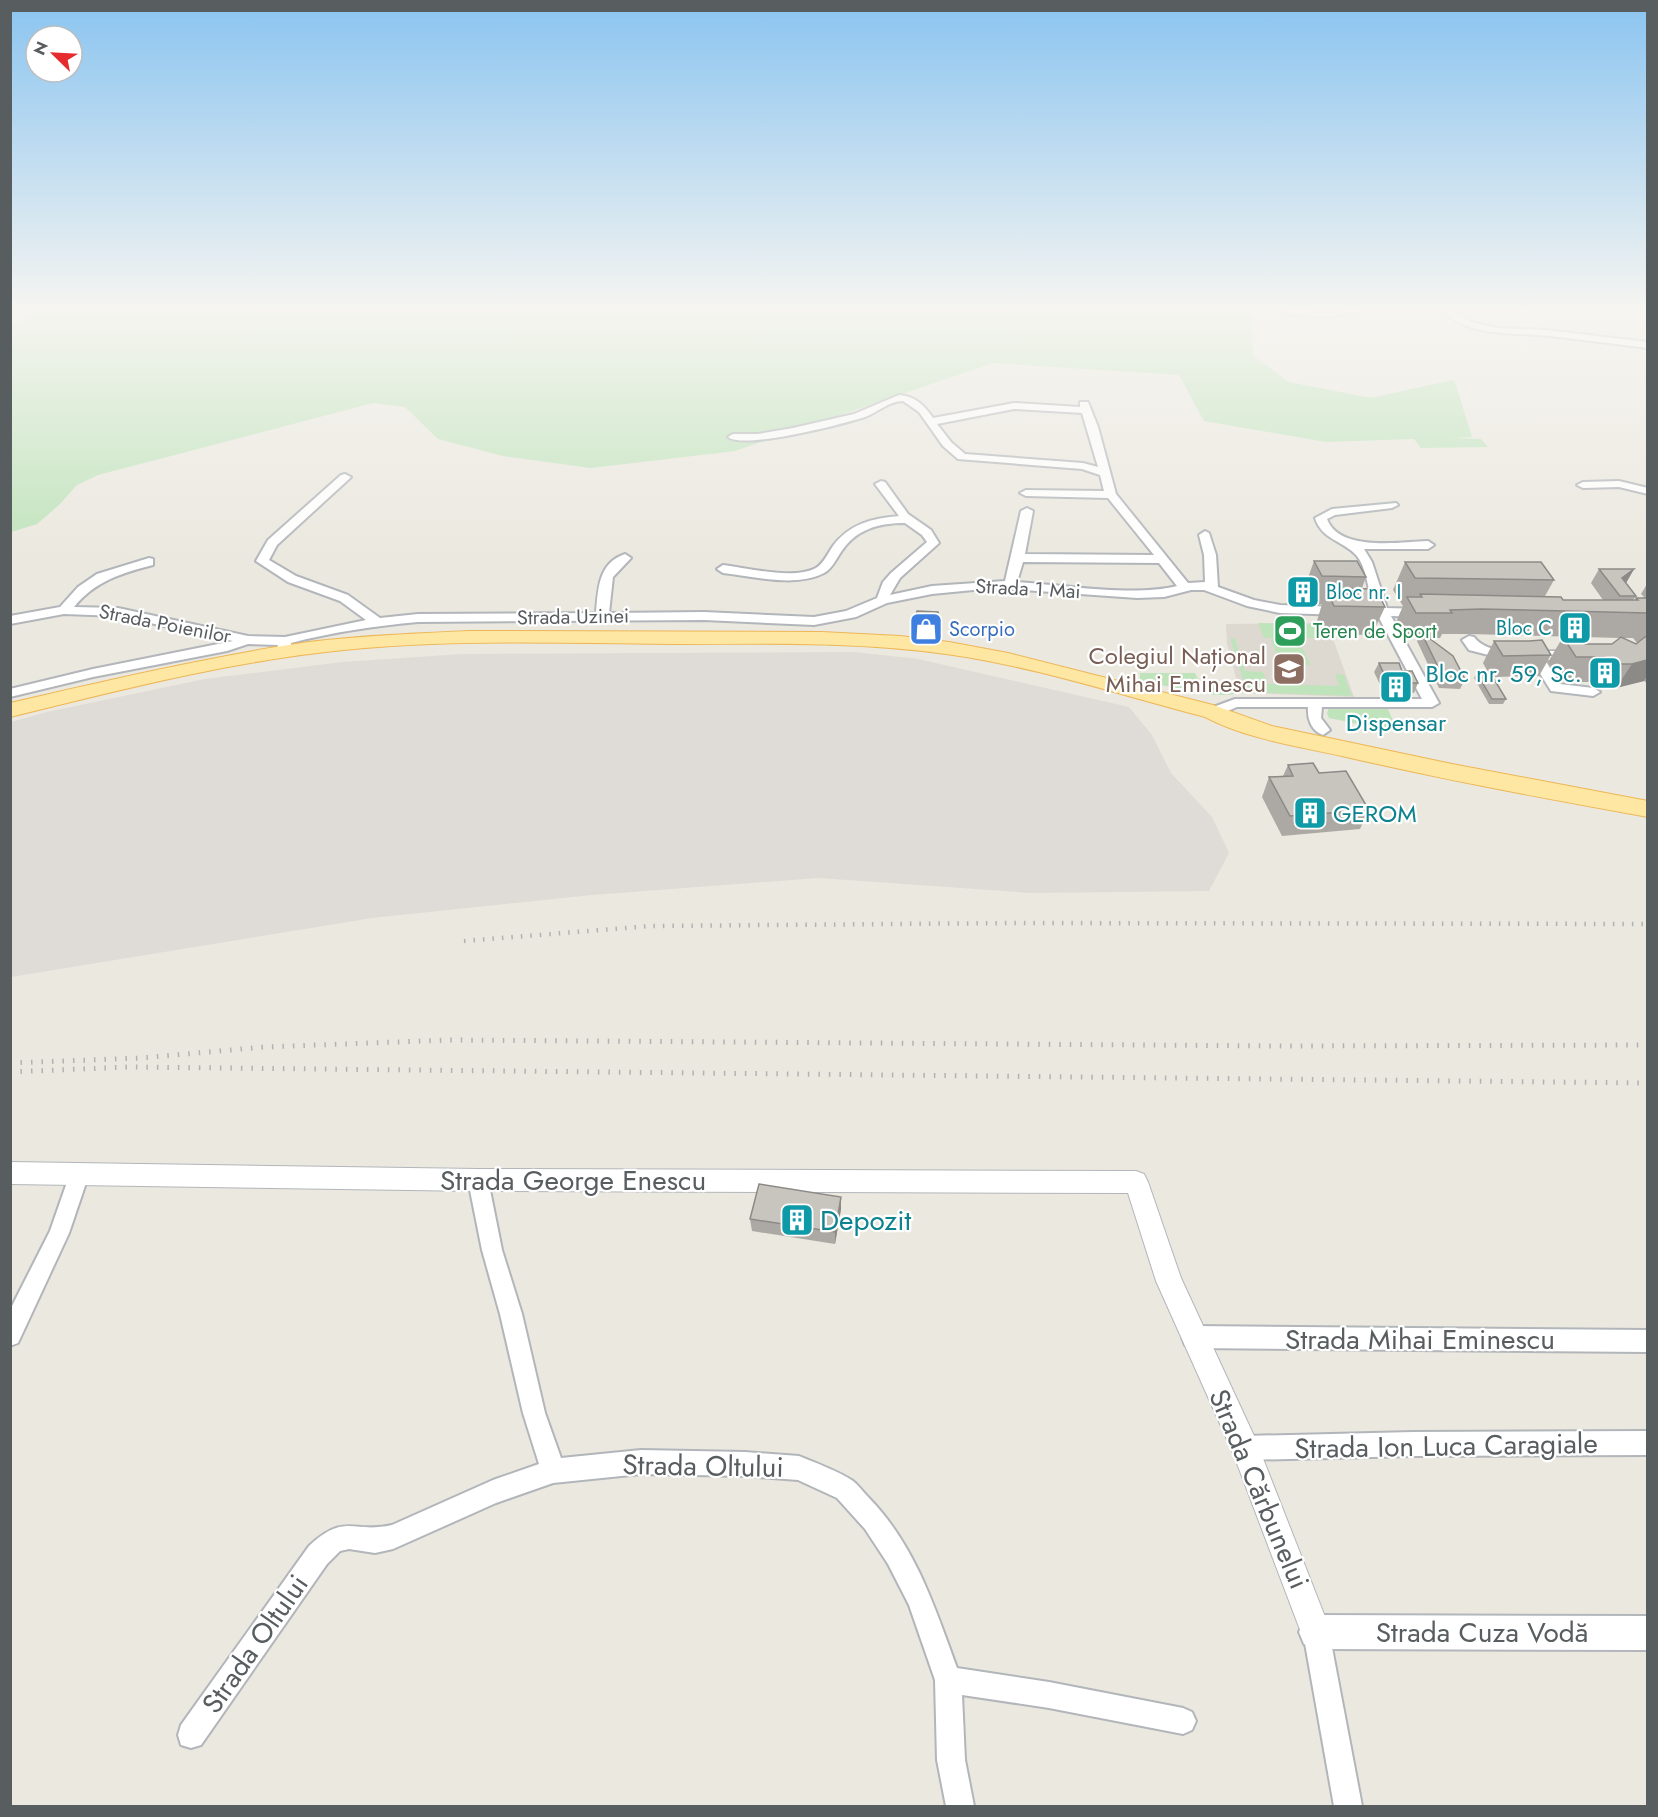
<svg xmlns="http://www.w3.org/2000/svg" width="1658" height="1817" font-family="Jost,sans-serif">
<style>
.industrial{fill:#dfdbd7}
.education{fill:#ddd9d0}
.green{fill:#bfe3bb}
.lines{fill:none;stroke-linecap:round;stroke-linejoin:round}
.minor-casing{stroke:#b2b6ba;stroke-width:4}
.tertiary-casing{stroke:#b2b6ba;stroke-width:2}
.secondary-casing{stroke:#b3b7bc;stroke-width:4}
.primary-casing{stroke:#eeb656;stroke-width:2}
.minor{fill:#fff;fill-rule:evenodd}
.tertiary{fill:#fff;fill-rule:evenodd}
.secondary{fill:#fff;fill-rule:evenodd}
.primary{fill:#fde7a2;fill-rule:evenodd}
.rail-far1{stroke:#b1b2b2;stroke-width:4.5;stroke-dasharray:1.5 8;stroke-linecap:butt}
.rail{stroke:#b1b2b2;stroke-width:5;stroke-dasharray:1.5 9;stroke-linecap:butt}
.wall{fill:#aca9a4;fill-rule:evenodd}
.shaded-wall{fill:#8c8a86}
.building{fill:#c8c5bf;stroke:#8c8a86;stroke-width:1.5}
.labels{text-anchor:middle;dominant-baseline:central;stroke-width:4.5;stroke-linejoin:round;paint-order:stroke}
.far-street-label{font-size:20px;fill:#585d60;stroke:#fff}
.far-culture-label{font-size:20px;fill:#0d838f;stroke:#fff;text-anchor:start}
.far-shop-label{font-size:20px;fill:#366cbe;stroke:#fff;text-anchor:start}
.far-leisure-label{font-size:20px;fill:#27864d;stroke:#fff;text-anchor:start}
.education-label{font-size:24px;fill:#785e54;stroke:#fff;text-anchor:end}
.culture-label{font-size:24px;fill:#0d838f;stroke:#fff;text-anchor:end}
.near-street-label{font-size:28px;fill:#585d60;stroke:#fff}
.near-culture-label{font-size:28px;fill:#0d838f;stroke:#fff;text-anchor:start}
</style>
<rect width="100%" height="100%" fill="#ebe8df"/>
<polygon class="industrial" points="854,652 918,659 1129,707 1152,735 1171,773 1212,817 1229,853 1209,891 1031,893 819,878 592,895 372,918 11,977 11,722 47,712 205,679 342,662 463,654"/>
<polygon class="education" points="1315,623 1332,636 1354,697 1240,693 1227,644 1226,624"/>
<g class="green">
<polygon points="38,309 1252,309 1253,356 1289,382 1371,398 1452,380 1455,382 1472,437 1454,438 1481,439 1488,447 1421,448 1414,439 1326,442 1204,421 1179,375 993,363 735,451 591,468 503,456 438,439 405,407 373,403 98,475 77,485 59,505 37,524 11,532 10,327"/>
<polygon points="1258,623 1316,624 1323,638 1264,638"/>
<polygon points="1230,638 1235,639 1245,671 1263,672 1268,684 1339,686 1335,674 1344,675 1352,696 1247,692"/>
<polygon points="1271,639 1299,640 1306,656 1294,657 1307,657 1310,665 1280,664"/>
<path d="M 1140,673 L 1195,673 L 1200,683 L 1231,686 L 1237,690 L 1237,693 C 1219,701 1161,684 1140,680 Z"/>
<polygon points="1336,706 1387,707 1398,732 1329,718 1327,713 1329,708"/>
</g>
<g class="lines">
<defs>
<g id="minor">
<polygon points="1285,309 1330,311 1367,309 1330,317 1282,314 1281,312"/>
<path d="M 1440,309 L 1450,309 L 1471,322 L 1497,328 L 1546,330 L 1648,342 L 1648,348 C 1615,344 1583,340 1550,336 C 1512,332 1469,338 1440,309 Z"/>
<path d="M 899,395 C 915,396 924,405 933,418 L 1014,403 L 1080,407 L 1080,402 L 1088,402 L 1098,427 L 1116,494 L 1188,583 L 1205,582 L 1204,555 L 1199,535 L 1205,531 L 1209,533 L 1216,555 L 1218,587 L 1254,600 L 1280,605 L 1374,608 C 1368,592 1367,567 1356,555 C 1342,540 1322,540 1315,518 L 1332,509 L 1396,503 L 1398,505 L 1392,508 L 1335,515 L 1327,519 C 1339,552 1400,542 1428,541 L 1434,545 L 1428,549 L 1364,549 L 1372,562 L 1387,608 L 1422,609 L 1428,613 L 1422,617 L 1391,616 L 1439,703 L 1432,707 L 1322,707 L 1321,718 L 1330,730 L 1323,735 C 1311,731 1307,718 1308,707 L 1237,707 L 1218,715 L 1208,715 L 1206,712 L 1208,709 L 1235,699 L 1422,699 L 1378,616 L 1280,613 L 1247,606 L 1204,590 L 1191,590 L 1164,597 L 1137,598 L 994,588 L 932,594 L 887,603 L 856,617 L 814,625 L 704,620 L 418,622 C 375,626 333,632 291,643 L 290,652 L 283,656 L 276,652 L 278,645 L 248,644 L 227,651 L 93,677 L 10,697 L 10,689 L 93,669 L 233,641 L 118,616 L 64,614 L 10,624 L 10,616 L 60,607 L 78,587 L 97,574 L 149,558 L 153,559 L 153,565 C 122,573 95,581 74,607 L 118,608 L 248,636 L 285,637 L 366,620 L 340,601 L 288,582 L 256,561 L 268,540 L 341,475 L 345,474 L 351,477 L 349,479 L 277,545 L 269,560 L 296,576 L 348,595 L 380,618 L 418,614 L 596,613 C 598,590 598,563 625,554 L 631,558 L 613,577 L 609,613 L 704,612 L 814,617 L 846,611 L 877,598 L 883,582 L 891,573 L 927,542 L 922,535 L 905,523 C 879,523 856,529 841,552 C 836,559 832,569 824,573 C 795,588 753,576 723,573 L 717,569 L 723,565 C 747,568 794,580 816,568 C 824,563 828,553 833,546 C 849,524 873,518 899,516 L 875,484 L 881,481 L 885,482 L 908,514 L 931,530 L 939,543 L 900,578 L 890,595 L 932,586 L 1005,581 L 1021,511 L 1027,508 L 1033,511 L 1025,554 L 1154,555 L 1108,498 L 1026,496 L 1020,493 L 1026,490 L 1104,491 L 1100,475 L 1082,469 L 958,459 L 943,446 L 919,412 L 903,401 C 889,401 878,412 865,417 C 843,424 744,450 728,437 L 733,434 L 758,434 L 793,428 L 854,414 ZM 1014,409 L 1082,413 L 1098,467 L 1083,463 L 965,454 L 951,442 L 937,424 ZM 1023,562 L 1159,563 L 1177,586 C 1134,597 1063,585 1017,582 Z"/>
<polygon points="1619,481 1648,488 1648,494 1619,487 1583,488 1577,485 1583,482"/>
<path d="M 1469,636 L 1474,637 C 1492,662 1552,646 1580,653 L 1582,656 L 1575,660 L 1545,660 L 1560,684 L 1593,688 L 1600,692 L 1593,696 L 1551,691 L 1531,659 L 1504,659 L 1469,650 L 1462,640 Z"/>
<polygon points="79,1165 86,1168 89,1174 69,1233 18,1343 10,1346 10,1310 50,1231 72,1168"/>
<path d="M 478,1171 L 485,1174 L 488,1180 L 502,1250 L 522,1314 L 545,1413 L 561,1458 L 641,1450 L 745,1452 L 799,1456 C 816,1463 838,1471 853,1481 C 859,1486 864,1493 869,1498 C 915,1545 935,1608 957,1668 L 1049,1682 L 1183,1708 L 1192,1712 L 1196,1721 L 1192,1730 L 1183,1734 L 1049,1708 L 962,1695 L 965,1760 L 974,1806 L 946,1806 L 937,1760 L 935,1680 L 909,1605 L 888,1564 L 865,1529 L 837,1498 L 798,1480 L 745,1476 L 641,1474 L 553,1483 L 496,1503 L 393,1549 L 375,1553 L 349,1549 L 340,1551 L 327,1564 L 201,1745 L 191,1748 L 181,1745 L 178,1735 L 181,1725 L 309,1546 C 346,1512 352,1534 392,1525 L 493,1480 L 539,1464 L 523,1413 L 500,1314 L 482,1250 L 468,1180 L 471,1174 Z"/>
<polygon points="1193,1326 1648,1330 1648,1352 1193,1348 1185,1345 1182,1337 1185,1329"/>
<polygon points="1648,1431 1648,1455 1413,1456 1245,1460 1237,1456 1233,1448 1237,1440 1245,1436 1413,1432"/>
<polygon points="1316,1619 1325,1623 1329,1632 1362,1806 1334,1806 1303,1632 1307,1623"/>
</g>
<polygon id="tertiary" points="10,1162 478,1169 1136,1171 1144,1174 1148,1182 1181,1278 1255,1438 1331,1632 1327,1643 1316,1647 1305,1643 1233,1453 1156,1281 1128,1193 478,1191 10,1184"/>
<polygon id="secondary" points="1316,1615 1648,1616 1648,1650 1316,1649 1304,1644 1299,1632 1304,1620"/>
<path id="primary" d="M 468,631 L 822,632 L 900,636 L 949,642 L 1008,653 L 1213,705 L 1272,726 L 1452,764 L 1648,801 L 1648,817 C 1547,799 1446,780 1346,757 C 1299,746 1249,740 1205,717 C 1120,695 1033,666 946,654 C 855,641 764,644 672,644 C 563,643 453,639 344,650 C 232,661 120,690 10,717 L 10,703 C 101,682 191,661 282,646 C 344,636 406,634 468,631 Z"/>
</defs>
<use href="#minor" class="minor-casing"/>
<use href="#tertiary" class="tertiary-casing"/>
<use href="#secondary" class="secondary-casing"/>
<use href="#primary" class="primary-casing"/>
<use href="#minor" class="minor"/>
<use href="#tertiary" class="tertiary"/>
<use href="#secondary" class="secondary"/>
<use href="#primary" class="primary"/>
<polyline class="rail-far1" points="464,941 650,926 1014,923 1648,924"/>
<g class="rail">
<polyline points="10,1063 141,1058 264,1047 450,1040 1283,1046 1648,1045"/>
<polyline points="10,1072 129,1067 1648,1083"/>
</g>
</g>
<g class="wall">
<polygon points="1314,561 1366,577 1362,588 1385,607 1372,635 1323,634 1317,621 1322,604 1312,604 1304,589"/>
<path d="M 1405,562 L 1554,580 L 1545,596 L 1563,600 L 1603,600 L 1591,583 L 1599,569 L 1634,569 L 1626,583 L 1636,596 L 1633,600 L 1635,600 L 1636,598 L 1645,598 L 1641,594 L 1647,584 L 1647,683 L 1644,681 L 1616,688 L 1598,688 L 1589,682 L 1561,682 L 1548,662 L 1563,637 L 1585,644 L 1612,644 L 1620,638 L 1469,634 L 1442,634 L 1440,638 L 1429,638 L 1465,679 L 1460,689 L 1439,688 L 1417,641 L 1419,638 L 1405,638 L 1396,622 L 1403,606 L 1393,590 ZM 1622,638 L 1633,638 L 1637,643 L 1636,644 Z"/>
<polygon points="917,611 938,612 936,634 916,632"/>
<polygon points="1494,641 1551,655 1539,676 1493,677 1506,699 1503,704 1489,704 1474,678 1477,673 1489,674 1483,663"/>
<polygon points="1379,663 1402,671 1418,683 1414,693 1406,693 1405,695 1385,695 1374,672"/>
<polygon points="1288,765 1319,773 1369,810 1360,829 1282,836 1262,797 1269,777 1283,776"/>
<polygon points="841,1197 841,1209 835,1244 752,1231 750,1219"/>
</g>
<g class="shaded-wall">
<polygon points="1634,569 1626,583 1622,578"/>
<polygon points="1647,660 1647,676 1644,681 1616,688 1632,664"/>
<polygon points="841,1197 841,1209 835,1244 835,1232"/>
</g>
<g class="building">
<polygon points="1314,561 1357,561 1366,577 1322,576"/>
<polygon points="1405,562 1541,562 1554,580 1415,578"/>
<polygon points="1599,569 1634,569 1622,578 1636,596 1620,596"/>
<polygon points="1329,588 1373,589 1378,593 1385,607 1334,606 1328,593 1331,593"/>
<polygon points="1420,594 1561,597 1563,600 1638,600 1636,598 1647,598 1647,613 1482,609 1450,610 1452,613 1416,613 1407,597 1422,597"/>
<polygon points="917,611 938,612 937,624 916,623"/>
<polygon points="1421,632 1453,656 1465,679 1444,679"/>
<polygon points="1563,637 1580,637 1585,644 1612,644 1621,637 1636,644 1645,637 1647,637 1647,660 1632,664 1614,664 1605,657 1576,657"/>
<polygon points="1542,640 1551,655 1503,656 1494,641 1529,641"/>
<polygon points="1379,663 1399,663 1402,671 1412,671 1418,683 1407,683 1409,686 1389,685"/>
<polygon points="1477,673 1491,674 1506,699 1492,699"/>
<polygon points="1313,763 1319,773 1346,771 1369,810 1290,816 1269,777 1293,776 1288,765"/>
<polygon points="759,1184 841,1197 835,1232 750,1219"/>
</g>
<linearGradient id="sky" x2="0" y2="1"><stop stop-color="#8ac4f0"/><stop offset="0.55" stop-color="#f6f5f1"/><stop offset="1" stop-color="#f6f5f1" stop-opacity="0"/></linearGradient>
<rect width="1658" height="563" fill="url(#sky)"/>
<defs>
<symbol id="building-square" viewBox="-11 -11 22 22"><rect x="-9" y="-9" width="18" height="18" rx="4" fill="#0f9aa8" stroke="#fff"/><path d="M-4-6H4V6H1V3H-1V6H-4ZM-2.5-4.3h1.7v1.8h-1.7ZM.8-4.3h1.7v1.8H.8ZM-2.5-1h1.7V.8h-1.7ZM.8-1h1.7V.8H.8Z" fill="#fff"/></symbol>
<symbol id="shop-square" viewBox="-11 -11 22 22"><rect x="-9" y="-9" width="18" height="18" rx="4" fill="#3f7fe0" stroke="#fff"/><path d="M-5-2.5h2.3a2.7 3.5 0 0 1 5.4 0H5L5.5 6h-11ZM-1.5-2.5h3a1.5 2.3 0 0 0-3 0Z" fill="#fff"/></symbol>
<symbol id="stadium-square" viewBox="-11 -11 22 22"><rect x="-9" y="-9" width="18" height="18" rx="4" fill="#2e9e5b" stroke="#fff"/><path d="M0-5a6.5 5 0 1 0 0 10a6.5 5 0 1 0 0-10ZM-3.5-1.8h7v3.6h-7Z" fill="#fff"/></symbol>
<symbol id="school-square" viewBox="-11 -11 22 22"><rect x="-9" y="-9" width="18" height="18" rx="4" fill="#8d6e63" stroke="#fff"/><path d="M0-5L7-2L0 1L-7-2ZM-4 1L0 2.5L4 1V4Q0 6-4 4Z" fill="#fff"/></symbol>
</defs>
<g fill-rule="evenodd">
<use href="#building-square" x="1284" y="573" width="38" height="38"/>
<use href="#building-square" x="1556" y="609" width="38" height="38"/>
<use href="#shop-square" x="907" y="610" width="38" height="38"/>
<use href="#stadium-square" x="1271" y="612" width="38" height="38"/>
<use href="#school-square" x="1270" y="650" width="38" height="38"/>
<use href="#building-square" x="1586" y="654" width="38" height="38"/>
<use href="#building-square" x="1377" y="668" width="38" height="38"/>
<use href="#building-square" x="1291" y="794" width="38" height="38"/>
<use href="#building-square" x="778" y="1201" width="38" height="38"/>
</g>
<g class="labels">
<g class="far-street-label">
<text transform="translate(1028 589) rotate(3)">Strada 1 Mai</text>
<text transform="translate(573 617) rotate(-1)">Strada Uzinei</text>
<text transform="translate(165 624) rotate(11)">Strada Poienilor</text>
</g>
<g class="far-culture-label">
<text x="1326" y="592">Bloc nr. I</text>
<text x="1552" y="628" text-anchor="end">Bloc C</text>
</g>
<g class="far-shop-label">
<text x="949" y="629">Scorpio</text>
</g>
<g class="far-leisure-label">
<text x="1313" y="631">Teren de Sport</text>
</g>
<g class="education-label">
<text x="1266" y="655">Colegiul Național<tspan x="1266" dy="28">Mihai Eminescu</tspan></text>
</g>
<g class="culture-label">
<text x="1582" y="673">Bloc nr. 59, Sc.</text>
<text x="1396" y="722" text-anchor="middle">Dispensar</text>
<text x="1333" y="813" text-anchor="start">GEROM</text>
</g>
<g class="near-street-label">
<text x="573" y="1180">Strada George Enescu</text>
<text x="1420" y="1339">Strada Mihai Eminescu</text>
<text transform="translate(1446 1446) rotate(-1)">Strada Ion Luca Caragiale</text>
<text transform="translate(703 1466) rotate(1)">Strada Oltului</text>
<text transform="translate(1259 1489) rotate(67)">Strada Cărbunelui</text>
<text x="1482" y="1632">Strada Cuza Vodă</text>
<text transform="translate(255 1644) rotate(-55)">Strada Oltului</text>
</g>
<g class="near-culture-label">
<text x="820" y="1220">Depozit</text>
</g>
</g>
<rect width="1658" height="1817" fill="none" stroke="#585d60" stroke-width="24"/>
<g transform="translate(54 54) rotate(294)"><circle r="28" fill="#ffffff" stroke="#bcbebf" stroke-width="1.5"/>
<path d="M0-4.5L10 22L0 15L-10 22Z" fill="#e52b2d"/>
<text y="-9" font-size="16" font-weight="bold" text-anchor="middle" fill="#585d60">N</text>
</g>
</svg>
